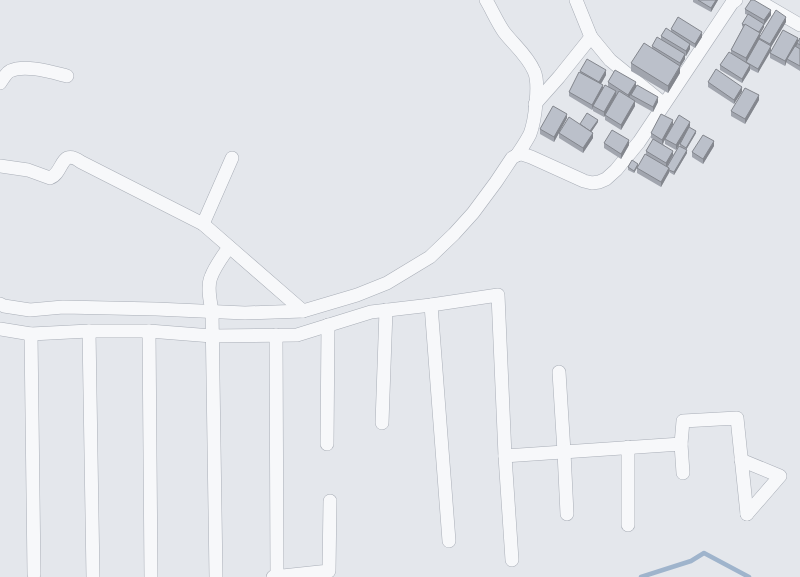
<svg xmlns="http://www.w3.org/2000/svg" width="800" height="577" font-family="'Public Sans',sans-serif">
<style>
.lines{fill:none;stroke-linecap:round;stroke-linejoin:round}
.stream{stroke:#9fb4cc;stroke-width:4.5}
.street-casing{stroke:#a9aeb7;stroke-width:14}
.street{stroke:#f7f8fa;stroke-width:13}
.wall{fill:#a1a5ae;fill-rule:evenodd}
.shaded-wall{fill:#83868d}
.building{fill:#bbc0ca;stroke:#83868d}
</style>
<rect width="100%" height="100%" fill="#e4e7ec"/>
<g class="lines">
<polyline class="stream" points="641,577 691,561 704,553 749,577"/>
<defs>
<g id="street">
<path d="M 486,0 C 492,10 497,22 504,32 C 514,45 527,55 534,71 C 540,83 535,121 530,134 C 526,142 521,149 517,155"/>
<polyline points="576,0 591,37"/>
<polyline points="757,0 800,25"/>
<path d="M 0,83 C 3,79 6,73 10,71 C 25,64 51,72 67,76"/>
<polyline points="535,104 559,77 591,37 610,60 664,104"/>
<path d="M 0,166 L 28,170 L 50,178 C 64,173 60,147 81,162 L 203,224 L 303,311"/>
<polyline points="203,224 232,158"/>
<polyline points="0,304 4,306 30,310 63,307 156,309 245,313 303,311 357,295 387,283 430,257 454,234 473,213 496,182 512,158 517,155 522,154 531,157 584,181 592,183 599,182 606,179 616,170 639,142 732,3 736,0"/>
<polyline points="431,305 449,541"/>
<polyline points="0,329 31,334 89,331 149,331 212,336 297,335 371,312 431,305 498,295 505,456 512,560"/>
<polyline points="89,331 93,577"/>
<polyline points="149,331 151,577"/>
<polyline points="31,334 34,574"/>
<polyline points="276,335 277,576"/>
<polyline points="559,372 564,452 567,514"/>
<polyline points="382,423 386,310"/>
<polyline points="327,444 328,325"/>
<polyline points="681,444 683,421 737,418 747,514"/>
<polyline points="505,456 681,444 683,473"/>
<polyline points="741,460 780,476 747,514"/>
<polyline points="628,525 628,447"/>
<path d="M 216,577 L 212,311 C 210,301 207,286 211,277 C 215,266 223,256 229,247"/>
<polyline points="273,577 329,571 330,501"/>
</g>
</defs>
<use href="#street" class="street-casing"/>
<use href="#street" class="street"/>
</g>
<g class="wall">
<polygon points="693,0 718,0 711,12 693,2"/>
<polygon points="745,9 771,15 764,25 764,27 760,34 760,37 786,22 771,47 758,73 750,69 750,70 742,83 720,70 720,65 731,53 731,50 743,27 742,26 742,24 748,15 745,14"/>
<polygon points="671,29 702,37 695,48 690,45 690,49 686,56 685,56 685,59 680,67 680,73 668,93 631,71 631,63 652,48 652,46 661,39 661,36 671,31"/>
<polygon points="800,38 800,71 787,63 787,61 785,66 770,58 770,53 798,42"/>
<polygon points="580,71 606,75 601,84 603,87 608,87 608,82 636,87 658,102 653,112 635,102 635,106 621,130 605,120 605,116 604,117 593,111 593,109 592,110 569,96 569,92 580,73"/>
<polygon points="708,82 742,87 734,104 708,87"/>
<polygon points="759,100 745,124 731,116 731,111"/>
<polygon points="567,118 559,132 580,125 598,122 591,132 593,138 583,153 559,138 559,133 554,142 540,134 540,129"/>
<path d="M 673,125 L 666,138 L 690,126 L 689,127 L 696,133 L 686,150 L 687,153 L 674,175 L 669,172 L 661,187 L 637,173 L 637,168 L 646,154 L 646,151 L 653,139 L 651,138 L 651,133 ZM 665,139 L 665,144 L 676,150 L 680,144 L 680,146 L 673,155 L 663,144 Z"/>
<polygon points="604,143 629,145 621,159 604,148"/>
<polygon points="714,146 703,164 692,157 692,152"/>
<polygon points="638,166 634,173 628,170 628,167"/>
</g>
<g class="shaded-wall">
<polygon points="716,0 718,0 711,12 711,8"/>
<polygon points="771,10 771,15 764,25 764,20"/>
<polygon points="786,17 786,22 771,47 771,51 758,73 758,69 770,48 770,44"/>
<polygon points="764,24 764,27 760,34 760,38 746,63 746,58"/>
<polygon points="702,32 702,37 695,48 695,44"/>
<polygon points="798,38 798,43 789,59 787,59 787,61 785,66 785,61"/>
<polygon points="690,44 690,49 686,56 686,51"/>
<polygon points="685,54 685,59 680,67 680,73 668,93 668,86 680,67 680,63"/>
<polygon points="750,65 750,70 742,83 742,79"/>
<polygon points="606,70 606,75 599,87 599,82"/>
<polygon points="636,82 636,87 628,99 628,95"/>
<polygon points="603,85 603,90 593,106 592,110 592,105"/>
<polygon points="742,87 742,92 734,104 734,100"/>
<polygon points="616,91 616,96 604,117 604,112"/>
<polygon points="759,95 759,100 745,124 745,119"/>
<polygon points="658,97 658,102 653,112 653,107"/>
<polygon points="635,101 635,106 621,130 621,125"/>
<polygon points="567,114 567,118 554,142 554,137"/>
<polygon points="598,120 598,122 590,134 590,131"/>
<polygon points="673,120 673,125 662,145 662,140"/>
<polygon points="690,122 690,126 676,150 676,145"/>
<polygon points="696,131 696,133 686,150 686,148"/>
<polygon points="593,133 593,138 583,153 583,148"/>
<polygon points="629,140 629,145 621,159 621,154"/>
<polygon points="714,141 714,146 703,164 703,159"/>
<polygon points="687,150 687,153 674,175 674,172"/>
<polygon points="673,151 673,155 666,168 666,163"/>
<polygon points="638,164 638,166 634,173 634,171"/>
<polygon points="669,168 669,173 661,187 661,182"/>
</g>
<g class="building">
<polygon points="698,0 716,0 711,8"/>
<polygon points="751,0 754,0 771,10 764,20 745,9"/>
<polygon points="776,10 786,17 770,44 759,38"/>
<polygon points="748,14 764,24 759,32 742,24"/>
<polygon points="678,17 702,32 695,44 671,29"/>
<polygon points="745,24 760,33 746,58 731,50"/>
<polygon points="666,28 690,44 686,51 661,36"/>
<polygon points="783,30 798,38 785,61 770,53"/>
<polygon points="657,37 685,54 680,63 652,46"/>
<polygon points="800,38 800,45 797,43"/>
<polygon points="759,39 771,46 758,69 746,62"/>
<polygon points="644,43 680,66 668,86 631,63"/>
<polygon points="795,46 800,49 800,66 787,59"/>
<polygon points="729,52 750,65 742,79 720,65"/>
<polygon points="587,59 606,70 599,82 580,71"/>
<polygon points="716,69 742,87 734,100 708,82"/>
<polygon points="615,70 636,82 628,95 608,82"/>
<polygon points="579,72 603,85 592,105 569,92"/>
<polygon points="605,85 616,91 604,112 593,106"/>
<polygon points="637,85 658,97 653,107 631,95"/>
<polygon points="745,88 759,95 745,119 731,111"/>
<polygon points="619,91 635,101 621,125 605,115"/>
<polygon points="553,106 567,114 554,137 540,129"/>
<polygon points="587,113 598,120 590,131 580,124"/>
<polygon points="661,114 673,120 662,140 651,133"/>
<polygon points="679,115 690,122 676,145 665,139"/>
<polygon points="569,117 593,133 583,148 559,133"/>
<polygon points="689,127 696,131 686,148 680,144"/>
<polygon points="612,130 629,140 621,154 604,143"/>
<polygon points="703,135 714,141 703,159 692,152"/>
<polygon points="653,139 673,151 666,163 646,151"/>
<polygon points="679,146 687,150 674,172 669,170 669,168 667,167"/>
<polygon points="645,154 669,168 661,182 637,168"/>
<polygon points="632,160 638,164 634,171 628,167"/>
</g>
</svg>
